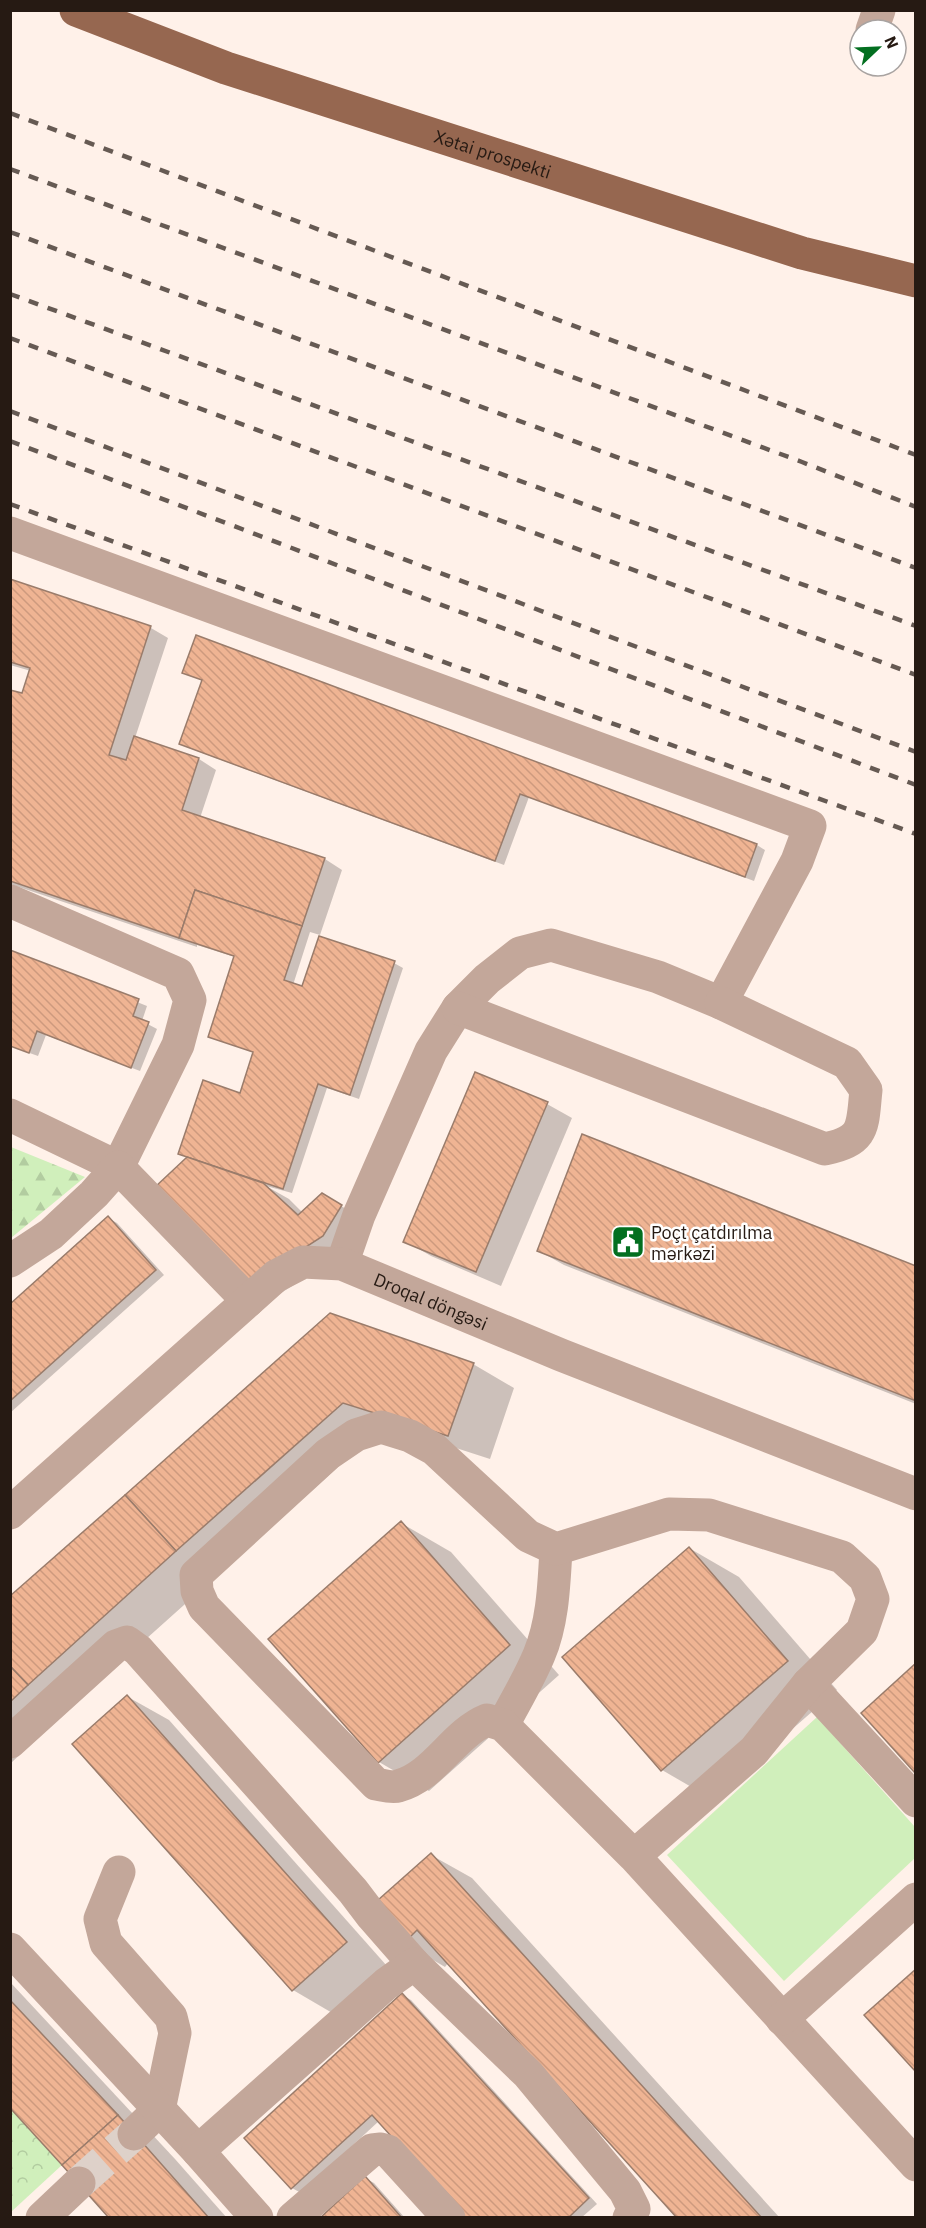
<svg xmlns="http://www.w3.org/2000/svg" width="926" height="2228" font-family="'IBM Plex Sans',sans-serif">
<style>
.grass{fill:#d0efbb}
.forest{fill:url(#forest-firs)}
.park{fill:url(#park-crowns)}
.shadow{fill:#0003}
.building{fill:url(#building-back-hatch);stroke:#9a7c6b;stroke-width:1.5}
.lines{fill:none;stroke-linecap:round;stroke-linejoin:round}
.minor-tunnel{stroke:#ded1c9;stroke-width:33;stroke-dasharray:33 16;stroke-linecap:butt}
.minor{stroke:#c3a79a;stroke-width:33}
.major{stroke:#966750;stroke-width:33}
.rail{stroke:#665a53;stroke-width:4.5;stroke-dasharray:10 10;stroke-linecap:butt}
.labels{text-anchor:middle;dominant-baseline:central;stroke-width:5;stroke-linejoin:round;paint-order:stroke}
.street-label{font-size:18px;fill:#261a13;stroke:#fff}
.poi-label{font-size:18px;fill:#261a13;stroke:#fff;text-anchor:start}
</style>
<defs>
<pattern id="forest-firs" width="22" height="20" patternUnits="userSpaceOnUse" patternTransform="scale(1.5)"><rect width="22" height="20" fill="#d0efbb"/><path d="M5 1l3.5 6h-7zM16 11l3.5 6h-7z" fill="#b2cca0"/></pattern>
<pattern id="park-crowns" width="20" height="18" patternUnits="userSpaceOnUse" patternTransform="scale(1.5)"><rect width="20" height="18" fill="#d0efbb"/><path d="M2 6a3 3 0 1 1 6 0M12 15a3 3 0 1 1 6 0" fill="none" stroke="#b2cca0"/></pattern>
<pattern id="building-back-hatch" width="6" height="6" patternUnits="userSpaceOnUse" patternTransform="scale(1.5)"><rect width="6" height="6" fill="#efb493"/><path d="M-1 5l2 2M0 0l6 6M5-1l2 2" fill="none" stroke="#cd9a7e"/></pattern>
</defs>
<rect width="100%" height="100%" fill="#fff1e9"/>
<polygon class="grass" points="817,1717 915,1827 915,1858 784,1981 667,1855"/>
<polygon class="forest" points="11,1147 85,1177 11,1238"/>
<polygon class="park" points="10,2108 62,2165 11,2212 10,2212"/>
<g class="shadow">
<polygon points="10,581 151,628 168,638 135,738 199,759 216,770 200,818 325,859 342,870 320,935 310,932 293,985 303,988 394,963 403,968 359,1099 327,1088 292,1193 266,1186 289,1199 303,1213 322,1195 348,1210 349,1250 270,1300 188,1158 180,1153 240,1095 254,1053 210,1036 235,957 197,945 197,947 10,884 10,691 23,695 31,671 10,665"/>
<polygon points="197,637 757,845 765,850 754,881 529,797 504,865 189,748 181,743 203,681 184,672"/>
<polygon points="10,951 147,1006 142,1021 157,1029 140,1071 46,1035 38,1056 10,1046"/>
<polygon points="547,1104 572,1118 501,1286 431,1256 405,1241"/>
<polygon points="108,1218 117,1223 164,1275 10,1413 10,1306"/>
<polygon points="539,1251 916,1268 916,1404 564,1265"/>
<polygon points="331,1315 473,1364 514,1388 490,1459 385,1425 69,1708 10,1764 10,1598"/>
<polygon points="401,1523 451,1552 559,1675 429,1791 379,1762"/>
<polygon points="689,1548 739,1577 837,1690 712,1799 662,1770"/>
<polygon points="128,1697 169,1720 387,1966 334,2014 293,1990"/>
<polygon points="431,1855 472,1878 780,2218 679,2218 448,1963 445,1967 404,1943"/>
<polygon points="10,1982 175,2159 227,2218 111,2218 10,2106"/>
<polygon points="402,1995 411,2000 597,2204 581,2218 467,2218 379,2121 301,2193 292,2188 246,2138"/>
<polygon points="365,2178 374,2183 405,2218 322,2218"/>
</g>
<g class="building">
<polygon points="10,579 151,626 109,755 126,760 134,736 199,758 182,810 325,858 302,926 195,890 179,938 10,881 10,690 22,693 30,668 10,662"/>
<polygon points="196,635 757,844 745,877 520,794 495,861 179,744 202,680 182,673"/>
<polygon points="195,890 302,926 284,980 302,986 319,936 395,961 350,1095 318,1084 283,1189 178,1154 203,1080 240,1093 253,1052 208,1037 234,956 179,938"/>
<polygon points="10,950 139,999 133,1016 149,1022 131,1068 37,1031 29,1053 10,1046"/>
<polygon points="475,1072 548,1102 476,1272 403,1242"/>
<polygon points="582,1134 916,1266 916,1401 537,1251"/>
<polygon points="187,1157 263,1183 298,1215 322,1193 342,1205 323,1236 244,1287 154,1188"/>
<polygon points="108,1216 156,1270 10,1401 10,1304"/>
<polygon points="330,1313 474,1363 448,1436 343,1403 176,1551 125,1495"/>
<polygon points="125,1495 176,1551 28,1685 10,1666 10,1596"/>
<polygon points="401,1521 510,1645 378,1763 268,1639"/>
<polygon points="689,1547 788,1661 661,1771 562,1657"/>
<polygon points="916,1663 916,1774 861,1713"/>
<polygon points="10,1666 28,1685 10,1702"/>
<polygon points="127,1695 347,1942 292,1991 72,1744"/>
<polygon points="431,1853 762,2218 677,2218 417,1930 403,1944 369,1908"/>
<polygon points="916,1969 916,2072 864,2015"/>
<polygon points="402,1993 589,2198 568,2218 465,2218 372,2115 291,2189 244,2138"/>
<polygon points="10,2000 118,2115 62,2165 10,2108"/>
<polygon points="118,2115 209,2218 109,2218 62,2165"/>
<polygon points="365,2176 402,2218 320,2218"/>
</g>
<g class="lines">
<polyline class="minor-tunnel" points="79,2183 134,2134"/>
<g class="minor">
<polyline points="872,30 879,10"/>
<polyline points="10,533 810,826 797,861 721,1003 658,977 551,945 520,953 487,979 458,1008 431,1051 359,1215 342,1264"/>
<polyline points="10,901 178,974 190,1000 178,1045 118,1167 10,1115"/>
<path d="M 458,1008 L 825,1149 C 866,1140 862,1127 866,1090 L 847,1063 L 721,1003"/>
<polyline points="10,1261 51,1234 94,1194 118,1167 248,1301"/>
<path id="s1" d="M 10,1513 L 276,1276 L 303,1262 L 342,1264 L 561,1355 L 916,1494"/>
<polyline points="808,1684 916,1801"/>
<path d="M 503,1725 C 515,1702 529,1679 539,1655 C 553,1622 554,1584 556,1549"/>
<polyline points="10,1742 116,1646 127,1642 138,1650 353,1891 372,1916 414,1964"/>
<path d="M 634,1856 L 754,1751 L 808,1684 L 862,1631 L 873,1599 L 865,1578 L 842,1557 L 709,1515 L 669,1514 L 556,1549 L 528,1536 L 434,1449 L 410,1436 L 381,1427 L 356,1435 L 328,1454 L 196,1575 L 197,1591 L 204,1607 L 376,1784 C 382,1785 392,1788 398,1786 C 435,1776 453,1734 487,1720 L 503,1725 L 634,1856 L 916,2165"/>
<polyline points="119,1872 100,1919 106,1943 171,2017 175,2033 159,2110 134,2134"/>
<polyline points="10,1949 198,2151 257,2218"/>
<polyline points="782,2019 916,1899"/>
<polyline points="198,2151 386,1984 414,1964 528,2074 625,2191 634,2209 629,2218"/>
<polyline points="42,2218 79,2183"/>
<polyline points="293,2218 372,2150 381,2149 388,2151 449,2218"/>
</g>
<path class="major" id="s2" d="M 76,10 L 226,68 L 802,253 L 916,281"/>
<g class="rail">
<polyline points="10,113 916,455"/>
<polyline points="10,169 802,462 916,507"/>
<polyline points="10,232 916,568"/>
<polyline points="10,294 916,626"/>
<polyline points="10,338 916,675"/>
<polyline points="10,411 916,752"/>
<polyline points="10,441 916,785"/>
<polyline points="10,504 916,834"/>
</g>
</g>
<defs>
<symbol id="civic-square" viewBox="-11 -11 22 22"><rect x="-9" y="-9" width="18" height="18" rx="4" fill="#036f20" stroke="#fff"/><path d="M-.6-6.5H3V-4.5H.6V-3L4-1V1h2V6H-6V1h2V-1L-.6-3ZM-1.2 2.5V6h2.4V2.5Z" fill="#fff"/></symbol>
</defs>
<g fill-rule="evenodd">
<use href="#civic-square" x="609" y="1223" width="38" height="38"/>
</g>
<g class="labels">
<g class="street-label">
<text stroke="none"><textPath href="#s2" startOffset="441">Xətai prospekti</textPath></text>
<text stroke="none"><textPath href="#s1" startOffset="522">Droqal döngəsi</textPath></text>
</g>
<g class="poi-label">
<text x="651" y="1232">Poçt çatdırılma<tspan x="651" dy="21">mərkəzi</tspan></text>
</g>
</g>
<rect width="926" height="2228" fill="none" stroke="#261a13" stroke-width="24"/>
<g transform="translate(878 48) rotate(67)"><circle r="28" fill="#ffffff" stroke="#a8a3a1" stroke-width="1.5"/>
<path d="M0-4.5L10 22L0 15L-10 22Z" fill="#036f20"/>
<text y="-9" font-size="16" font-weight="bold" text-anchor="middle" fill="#261a13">N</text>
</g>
</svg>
